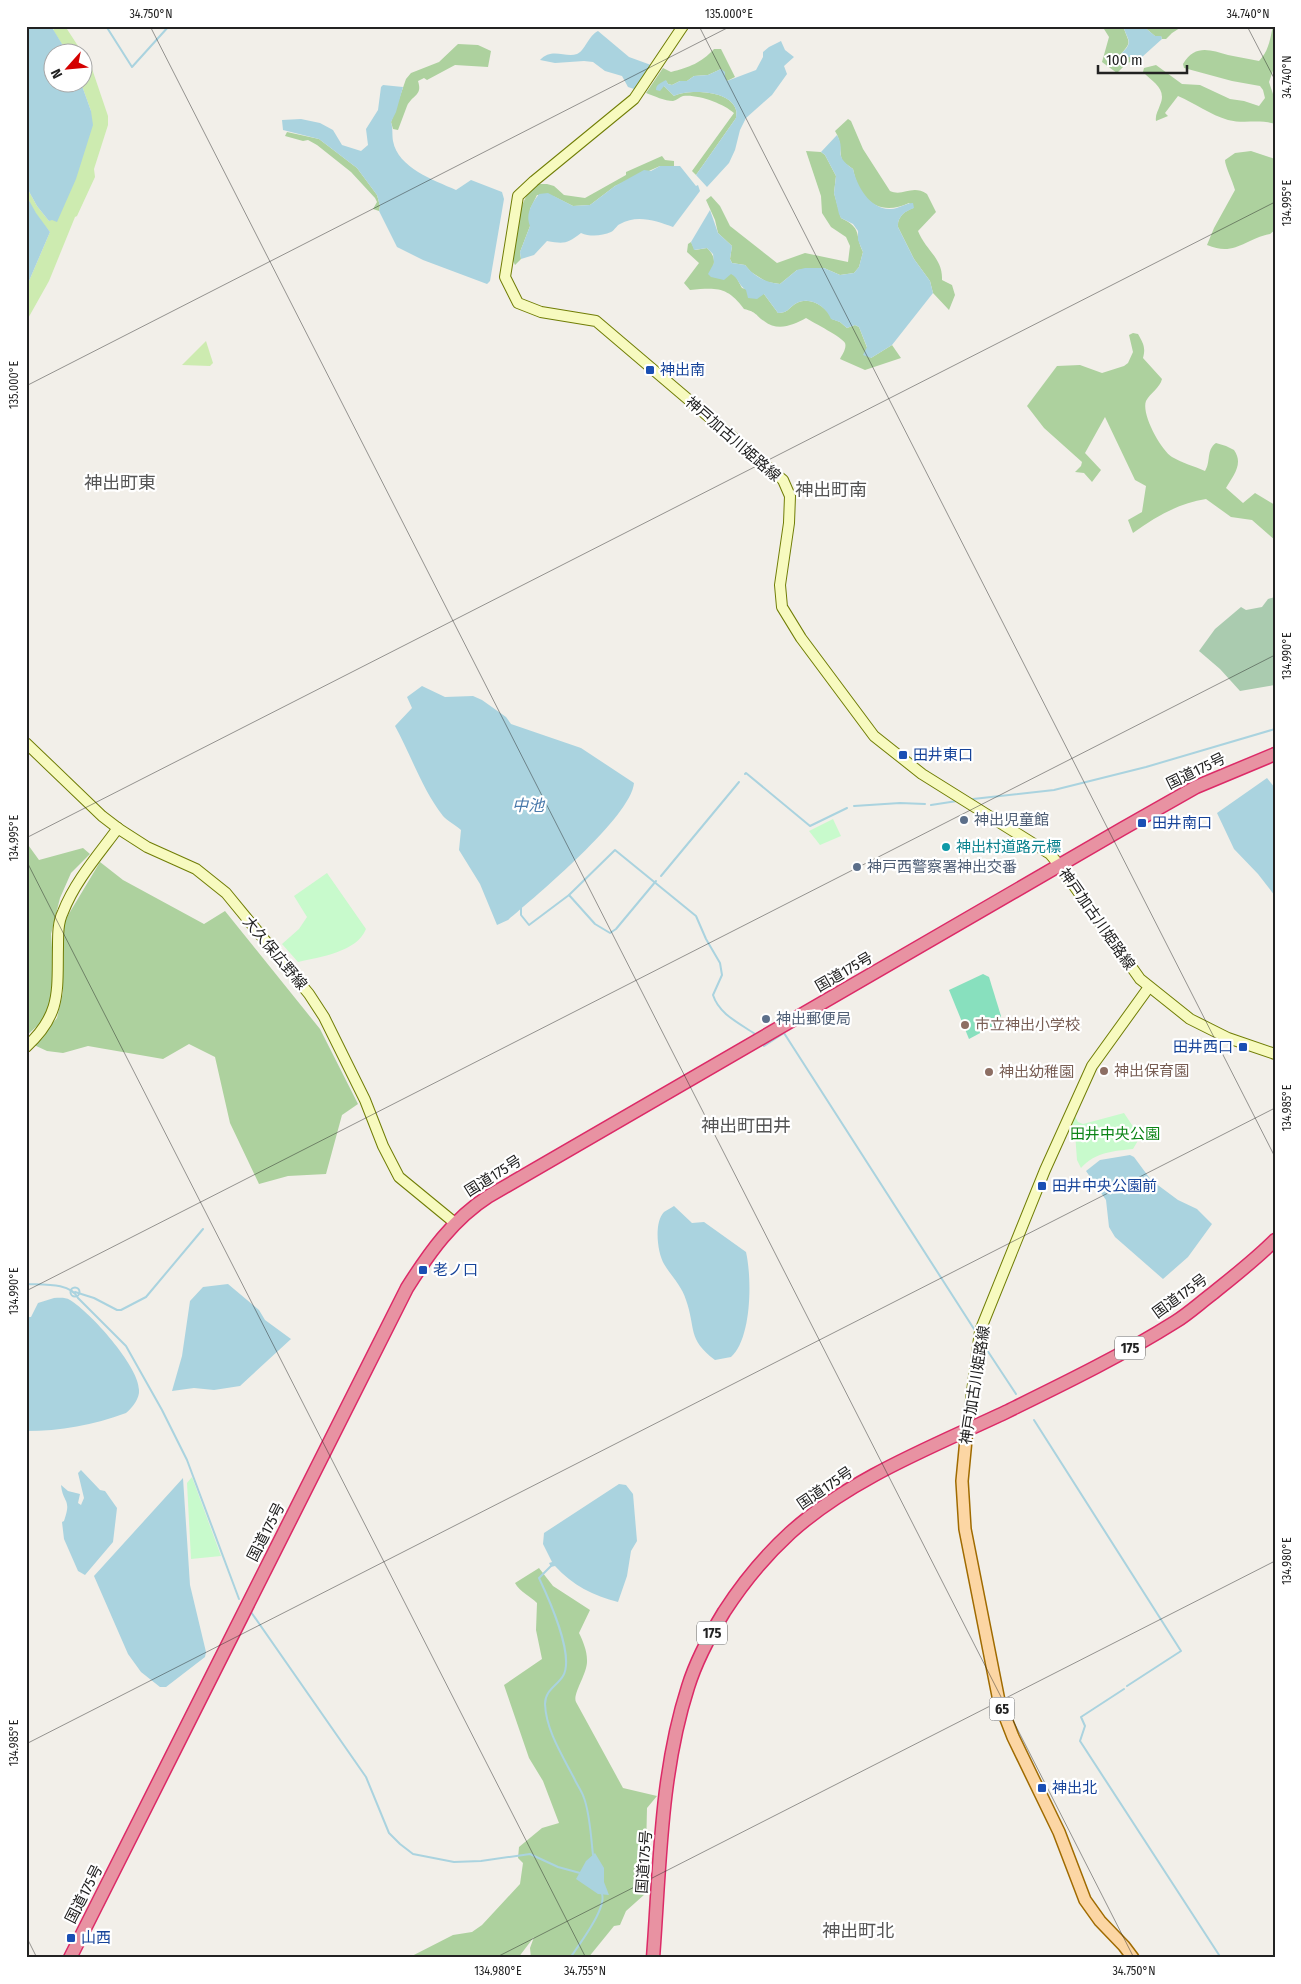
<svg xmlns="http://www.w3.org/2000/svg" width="1301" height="1984" font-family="'Fira Sans Condensed','Noto Sans JP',sans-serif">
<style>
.grass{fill:#cdebb0}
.forest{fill:#add19e}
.cemetery{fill:#aacbaf}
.park{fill:#c8facc}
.pitch{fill:#88e0be}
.water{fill:#aad3df}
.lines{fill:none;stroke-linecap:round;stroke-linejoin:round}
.stream{stroke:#aad3df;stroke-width:2}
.secondary-casing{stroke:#707d05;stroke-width:12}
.primary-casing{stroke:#a06b00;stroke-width:14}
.highway-casing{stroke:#dc2a67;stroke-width:15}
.secondary{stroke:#f7fabf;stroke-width:10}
.primary{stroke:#fcd6a4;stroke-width:11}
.highway{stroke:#e892a2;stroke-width:12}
.ticks{fill:none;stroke:#222;stroke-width:1;stroke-opacity:0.45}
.transit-dot{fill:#1a4fb4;stroke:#fff;stroke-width:2}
.service-dot{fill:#5c6f8a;stroke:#fff;stroke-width:2}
.culture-dot{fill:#0f9aa8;stroke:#fff;stroke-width:2}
.education-dot{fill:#8d6e63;stroke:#fff;stroke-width:2}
.labels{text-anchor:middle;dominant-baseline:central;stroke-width:4.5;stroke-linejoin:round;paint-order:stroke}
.shield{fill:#fff;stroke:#646464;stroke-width:1}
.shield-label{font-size:14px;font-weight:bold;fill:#222}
.transit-label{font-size:15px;fill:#164399;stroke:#fff;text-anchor:start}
.street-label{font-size:15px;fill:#222;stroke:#fff}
.service-label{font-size:15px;fill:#4e5e75;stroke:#fff;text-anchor:start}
.culture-label{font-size:15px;fill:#0d838f;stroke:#fff;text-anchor:start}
.education-label{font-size:15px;fill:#785e54;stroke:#fff;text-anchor:start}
.park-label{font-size:15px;fill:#0c8416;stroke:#fff}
.water-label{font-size:16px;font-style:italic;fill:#4a7aab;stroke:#fff}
.quarter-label{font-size:18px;fill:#555;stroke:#fff}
.neatline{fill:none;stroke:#222;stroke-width:2}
.ticks-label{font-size:12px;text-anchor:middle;fill:#222}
</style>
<rect width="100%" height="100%" fill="#f2efe9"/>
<g class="grass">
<path d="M 59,26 L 65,26 L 78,46 L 87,54 L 108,116 L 108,125 L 94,169 L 95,177 L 77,216 L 75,217 L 49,281 L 26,322 L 26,288 L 50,232 C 39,218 26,204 26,186 L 37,206 L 49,221 L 51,219 L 91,111 L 81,83 L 82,82 L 82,52 L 67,52 L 53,30 Z"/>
<polygon points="206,341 213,363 210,366 182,365"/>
</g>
<g class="forest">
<path d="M 1095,26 L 1123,26 C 1129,44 1133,41 1119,56 L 1142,57 L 1142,59 L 1127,63 L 1117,73 L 1102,62 L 1109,37 L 1104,29 Z"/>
<polygon points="1143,26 1183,26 1172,33 1166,39 1162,39 1161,36 1155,36"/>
<path d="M 1273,26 L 1275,26 L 1275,65 L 1269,82 L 1275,100 L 1275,124 C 1260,119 1243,124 1228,120 C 1211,115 1194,103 1178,96 L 1165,113 L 1168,116 L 1156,121 C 1155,115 1158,111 1160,105 C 1167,89 1154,83 1143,72 L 1144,68 L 1156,65 L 1182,84 L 1200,85 L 1230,99 L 1244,101 L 1259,106 L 1265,98 L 1263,90 L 1260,86 L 1232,81 L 1184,68 L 1183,64 C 1195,44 1210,50 1228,55 C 1238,57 1249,59 1259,61 C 1269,51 1270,39 1273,26 Z"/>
<path d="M 458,44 L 478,45 L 491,51 L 488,67 L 455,65 L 427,80 L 424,78 L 418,81 C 423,96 412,95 407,106 C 404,114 401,122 398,130 L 393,129 L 391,122 L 406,79 L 411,73 L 439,62 Z"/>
<path d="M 714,49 L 721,49 L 735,77 L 727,81 L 721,69 L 708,75 L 694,76 L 687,81 L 680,81 L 672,85 L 668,84 L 666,81 L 664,86 L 674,96 C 688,89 731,90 736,110 C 737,112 736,115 736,118 L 696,175 L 692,171 L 734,113 C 724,104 698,94 683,96 C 680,97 677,100 673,101 C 665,101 654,96 646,93 L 663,68 L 671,72 C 690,67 701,63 714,49 Z"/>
<path d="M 848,119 L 851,121 L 863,149 L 890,191 C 903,197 912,184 927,194 L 936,212 L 918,231 C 926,251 943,258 942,280 L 952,285 L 955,295 L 949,310 L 933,293 L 930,281 L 914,259 L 898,227 C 897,217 905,211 913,208 L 909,203 C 879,217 859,200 853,169 L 842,161 C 839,149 842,142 835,131 Z"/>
<polygon points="287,132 319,139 357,168 377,195 380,206 379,211 373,209 377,202 375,198 351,172 317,145 308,140 303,141 285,136"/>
<path d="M 806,151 L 821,152 L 825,155 L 836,176 L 834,193 L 841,218 C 863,229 854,233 863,252 L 859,267 L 854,273 L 840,275 L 824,268 L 797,270 L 780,284 L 767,282 L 751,272 L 745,265 L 732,263 L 730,259 L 732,246 L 718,233 L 715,220 L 706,200 L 711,196 L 720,206 L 730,226 L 777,263 L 805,253 L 848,262 L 850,246 L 846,237 L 831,227 L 822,213 L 821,196 Z"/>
<path d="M 1251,151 L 1275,159 L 1275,230 L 1270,234 C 1244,239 1235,257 1207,245 L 1214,228 L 1235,190 C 1233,182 1225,166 1225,160 L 1235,153 Z"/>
<path d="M 662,156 L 665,160 L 674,161 L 674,167 L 660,166 L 615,186 L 590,205 L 573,206 L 553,196 L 537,195 L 530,209 L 530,226 L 520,252 L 521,259 L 515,265 L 511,257 C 516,231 517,204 535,184 L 547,184 L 554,186 L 564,195 L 585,198 L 626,175 L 626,172 Z"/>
<path d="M 691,242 L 695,250 L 707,248 C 712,253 716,259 713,267 L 735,275 L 742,288 L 764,294 L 778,313 C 787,313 788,309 795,304 C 809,295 826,306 832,319 L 840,322 L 847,328 L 855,325 L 859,327 L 871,358 L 892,345 L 901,358 L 865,370 L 840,359 C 842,355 847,348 845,343 C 842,337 814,323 806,318 C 793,325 778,332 764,321 C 755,315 757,312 744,309 C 727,286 716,288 690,290 L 684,283 L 699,263 L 687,252 L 688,244 Z"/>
<path d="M 1133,333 L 1138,334 C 1143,343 1146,347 1143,358 L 1162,379 C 1160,388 1150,393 1146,401 C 1141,414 1161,450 1172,457 C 1182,463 1194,466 1205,471 C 1211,462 1206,450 1216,443 L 1226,446 L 1234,450 C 1244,464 1233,476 1226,488 L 1243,503 L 1255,493 L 1275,505 L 1275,540 L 1252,520 L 1231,517 L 1206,499 C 1179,503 1155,517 1133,533 L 1128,520 L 1142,512 L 1146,486 L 1135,480 L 1105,417 L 1085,453 L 1101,470 L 1092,482 L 1084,473 L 1075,472 L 1081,466 L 1082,462 L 1044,428 L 1027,406 L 1057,366 L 1080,365 L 1102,373 L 1124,366 L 1128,363 L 1133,352 L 1129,335 Z"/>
<polygon points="26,842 39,860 83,848 90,854 71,873 60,898 51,934 54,973 53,993 45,1019 26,1036"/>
<polygon points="100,862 123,880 204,924 225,911 320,1029 358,1104 342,1115 326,1174 288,1176 259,1184 230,1123 215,1057 189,1044 163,1059 88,1046 63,1053 47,1051 34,1045 57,1018 63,992 61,951 64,922"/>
<path d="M 539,1568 L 553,1586 L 590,1610 L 579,1633 C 583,1641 587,1651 587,1660 C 588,1673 572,1694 576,1702 L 623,1788 L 657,1796 L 647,1808 L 645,1894 L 626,1911 L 620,1925 L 614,1926 L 588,1958 L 531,1958 L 530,1948 L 534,1937 L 518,1958 L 408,1958 L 453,1935 L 472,1932 L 482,1925 L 520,1884 L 523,1863 L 518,1858 L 519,1847 L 542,1828 L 559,1823 L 543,1781 L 529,1758 L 504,1685 L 542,1659 L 536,1630 L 537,1603 C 530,1596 520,1592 515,1583 Z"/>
</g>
<polygon class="cemetery" points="1275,597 1275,685 1240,691 1220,669 1199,651 1215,629 1241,607 1246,610 1262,607 1268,599"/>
<g class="park">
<polygon points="833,819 841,836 820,845 809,831"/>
<path d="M 327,873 L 366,929 C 357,952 320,957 298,962 L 282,944 L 299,929 L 307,917 L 294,896 Z"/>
<path d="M 1072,1111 L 1078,1122 L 1083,1124 L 1124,1113 L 1140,1137 L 1133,1149 C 1114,1151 1095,1152 1081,1168 L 1077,1160 L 1075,1133 L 1064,1128 Z"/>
<polygon points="192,1477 221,1556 191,1559 187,1483"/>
</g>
<polygon class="pitch" points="983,974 989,977 1001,1016 997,1024 969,1039 949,990"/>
<g class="water">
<polygon points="26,26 51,26 67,52 52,52 52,82 81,83 91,111 93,125 76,179 57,222 52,220 49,221 37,206 26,186"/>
<path d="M 1123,26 L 1143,26 L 1155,36 L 1161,36 L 1162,39 L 1142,57 L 1118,57 C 1134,42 1129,43 1123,26 Z"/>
<path d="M 598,31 L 629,57 L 651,65 L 634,89 L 628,87 L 622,76 L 605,71 L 593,62 L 584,61 L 555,63 L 540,60 C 552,47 565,58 577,54 C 585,51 588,36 598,31 Z"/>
<path d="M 781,41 L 785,50 L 794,57 L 784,66 L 787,74 L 772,95 L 746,118 L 740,130 L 735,150 L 729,163 L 707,187 L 696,175 L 736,118 C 736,115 737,112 736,110 C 731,90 688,89 674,96 L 664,86 L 660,91 L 656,90 C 656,84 661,83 666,80 L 668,84 L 672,85 L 680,81 L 687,81 L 694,76 L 708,75 L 721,69 L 725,72 L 725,76 L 727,81 L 756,70 L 763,57 L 763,52 L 769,47 Z"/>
<path d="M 383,85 L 403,87 L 396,112 L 391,122 C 393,128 392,135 393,141 C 398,168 434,180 456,190 L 471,180 L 502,192 L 504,199 L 490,281 L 487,284 L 423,260 L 397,247 L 379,211 L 380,206 L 377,195 L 357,168 L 319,139 L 283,130 L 282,120 L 301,119 L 320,123 L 333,130 L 342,145 L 361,151 L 368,145 L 366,129 L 378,110 L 381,87 Z"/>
<path d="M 837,135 C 847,152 831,153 853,169 C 857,186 870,210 891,209 C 899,209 905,203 913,203 L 914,208 C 905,211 897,217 898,227 L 914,259 L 930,281 L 933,293 L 892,345 L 871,358 L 863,355 L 867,347 L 859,327 L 855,325 L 847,328 L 840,322 L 831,319 C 826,306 809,295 795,304 C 788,309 787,313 778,313 L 764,294 L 757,299 L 748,298 L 746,290 C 739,286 738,277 731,274 L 724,280 L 711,277 L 708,274 L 714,263 L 713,254 L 707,248 L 694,250 L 691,242 L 710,210 L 718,233 L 732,246 L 730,259 L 732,263 L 745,265 C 755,277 765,282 780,284 L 797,270 L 805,268 L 824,268 L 840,275 L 854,273 L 859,267 L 863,252 L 858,240 L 858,231 L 853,224 L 841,218 L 839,214 L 834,193 L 836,176 L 825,155 L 821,152 Z"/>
<path d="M 660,166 L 680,166 L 696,186 L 698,185 L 700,191 L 673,227 C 657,221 637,214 620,224 C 616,226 615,230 611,232 C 602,236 590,237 581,233 C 567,244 564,244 547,241 L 534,255 L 521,259 L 520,252 L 530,226 C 525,214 532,203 539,194 L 548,193 L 573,206 L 590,205 L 615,186 L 644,170 L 651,171 Z"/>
<polygon points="26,195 36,213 50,232 26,288"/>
<path d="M 422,686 L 445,697 L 473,696 L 482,700 L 506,717 L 511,724 L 581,748 L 634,783 C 631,817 536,896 508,920 L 497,925 L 480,884 L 459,850 L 461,830 C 456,825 447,821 443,816 C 422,789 411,755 395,726 L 412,708 L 407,697 Z"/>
<polygon points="1267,778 1275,788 1275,896 1258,874 1234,849 1217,813"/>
<polygon points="1130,1155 1134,1157 1151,1180 1178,1200 1197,1209 1212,1224 1188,1257 1163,1279 1115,1237 1109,1227 1106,1200 1086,1171 1100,1160"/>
<path d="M 674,1206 L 692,1223 L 704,1222 L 746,1252 C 752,1278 752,1338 731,1357 L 715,1360 C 687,1339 696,1328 686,1300 C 682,1286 671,1276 664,1264 C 657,1252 654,1222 664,1212 C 667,1210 671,1208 674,1206 Z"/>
<polygon points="228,1284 259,1310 265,1320 291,1339 240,1386 214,1390 194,1388 172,1391 182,1356 190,1301 203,1287"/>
<path d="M 54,1298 C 59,1298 65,1297 70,1300 C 90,1312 139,1366 139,1390 C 140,1398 132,1408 126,1413 C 93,1425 61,1431 26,1431 L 26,1317 L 31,1317 L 38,1303 Z"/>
<path d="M 81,1470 L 100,1490 L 105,1491 L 117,1508 L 113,1542 L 85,1575 L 78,1571 L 64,1539 L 62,1522 L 64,1521 C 72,1498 63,1504 61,1485 L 68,1491 L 80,1494 L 78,1503 L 81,1505 L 84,1498 L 78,1473 Z"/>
<polygon points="183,1478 190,1585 206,1652 205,1657 166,1687 160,1687 141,1672 128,1654 94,1576"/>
<path d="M 619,1484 L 626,1485 L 633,1494 L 637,1541 L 631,1551 L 627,1576 L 618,1602 C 594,1596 572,1585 555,1566 L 551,1567 L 549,1563 L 552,1562 L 543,1544 L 544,1533 Z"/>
<polygon points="595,1853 604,1868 604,1882 609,1895 598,1894 576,1879 586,1861"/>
</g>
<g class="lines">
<g class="stream">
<polyline points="106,26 132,67 169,26"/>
<polyline points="51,29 56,26"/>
<polyline points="745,774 746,773 810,826 847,808"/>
<polyline points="973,799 1054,790 1146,767 1275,729"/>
<polyline points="931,805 957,801"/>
<polyline points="854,806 900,803 925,804"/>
<polyline points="661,876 739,782"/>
<polyline points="569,895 595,924 610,933 616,929 656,881"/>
<path d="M 521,906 L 521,915 L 529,925 L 569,895 L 615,850 L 696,916 L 706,939 L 720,963 L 722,975 L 713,995 C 719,1014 739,1023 755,1034"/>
<polyline points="764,1046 784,1033 974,1329"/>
<path d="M 26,1284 C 42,1285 70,1282 78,1298 L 126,1346 L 162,1410 L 187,1460 L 239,1599"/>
<circle cx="75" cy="1292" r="4.5"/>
<polyline points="75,1292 94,1298 117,1310 121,1310 146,1297 203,1229"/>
<polyline points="985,1347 1016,1394"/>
<polyline points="1034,1420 1181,1651 1127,1686"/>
<path d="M 551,1566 L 539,1578 C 548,1597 575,1656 563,1676 C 557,1686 545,1690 545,1704 C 546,1730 562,1755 574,1778 C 577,1785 582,1791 584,1798 C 590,1814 591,1838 593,1855"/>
<polyline points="251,1612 366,1777 389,1833 400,1844 413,1854 454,1862 481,1861 530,1854 558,1867 580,1873"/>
<polyline points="1124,1689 1081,1717 1085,1726 1080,1741 1221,1958"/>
<path d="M 570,1958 C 579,1945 607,1908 602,1894"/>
</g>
<defs>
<g id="secondary">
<polyline points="683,26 634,99 534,181 518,196 505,277 518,303 541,312 596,321 783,480 790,496 789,523 780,585 782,607 801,638 874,736 922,774 1050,854 1060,866 1140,979 1190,1019 1228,1038 1275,1054"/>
<polyline points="26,743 102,816 119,829 147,847 196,869 226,893 309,994 324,1017 365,1100 383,1146 399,1177 455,1223"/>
<path d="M 26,1047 C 62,1014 57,991 58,946 C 58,934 58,922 63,912 C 75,881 99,854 118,828"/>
<polyline points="967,1429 980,1331 1045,1170 1092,1066 1149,987"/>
</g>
<polyline id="primary" points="967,1429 962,1481 965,1529 999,1701 1013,1737 1059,1832 1085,1900 1100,1921 1124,1946 1133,1958"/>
<g id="highway">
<path d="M 70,1958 L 407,1288 C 429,1253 453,1219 489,1196 L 1122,829 L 1196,787 L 1275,754"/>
<path d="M 653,1958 C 660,1867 660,1774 688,1687 C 696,1661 710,1635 724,1612 C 742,1584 765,1556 790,1533 C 851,1478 932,1447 1006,1412 C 1063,1384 1121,1356 1175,1322 C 1188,1314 1200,1303 1212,1294 C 1233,1277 1255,1260 1275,1240"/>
</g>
</defs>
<use href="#secondary" class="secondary-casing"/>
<use href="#primary" class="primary-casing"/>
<use href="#highway" class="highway-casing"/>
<use href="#secondary" class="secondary"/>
<use href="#primary" class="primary"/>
<use href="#highway" class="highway"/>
</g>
<path class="ticks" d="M 150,26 L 1134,1958M 699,26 L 1275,1157M 1247,26 L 1275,80M 26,386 L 731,26M 26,838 L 1275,202M 26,860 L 586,1958M 26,1291 L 1275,655M 26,1744 L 1275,1108M 26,1936 L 37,1958M 495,1958 L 1275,1561"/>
<g class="transit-dot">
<rect x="645" y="365" width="10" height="10" rx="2.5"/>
<rect x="898" y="750" width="10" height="10" rx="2.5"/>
<rect x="1137" y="818" width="10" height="10" rx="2.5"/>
<rect x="1238" y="1042" width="10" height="10" rx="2.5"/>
<rect x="1037" y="1181" width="10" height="10" rx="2.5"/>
<rect x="418" y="1265" width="10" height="10" rx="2.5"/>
<rect x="1037" y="1783" width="10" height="10" rx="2.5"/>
<rect x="66" y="1933" width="10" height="10" rx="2.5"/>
</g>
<g class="service-dot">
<circle cx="964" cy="820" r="5"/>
<circle cx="857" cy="867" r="5"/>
<circle cx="766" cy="1019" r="5"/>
</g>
<circle class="culture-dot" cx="946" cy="847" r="5"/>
<g class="education-dot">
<circle cx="965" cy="1025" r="5"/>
<circle cx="1104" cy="1071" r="5"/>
<circle cx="989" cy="1072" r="5"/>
</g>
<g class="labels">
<g class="shield">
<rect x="1115" y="1336.5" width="30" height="23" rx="4"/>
<rect x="697" y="1621.5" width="30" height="23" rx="4"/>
<rect x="989.5" y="1697.5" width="25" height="23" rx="4"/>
</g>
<g class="shield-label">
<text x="1130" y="1348">175</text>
<text x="712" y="1633">175</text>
<text x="1002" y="1709">65</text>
</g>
<g class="transit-label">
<text x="660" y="370">神出南</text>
<text x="913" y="755">田井東口</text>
<text x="1152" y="823">田井南口</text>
<text x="1233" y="1047" text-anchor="end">田井西口</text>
<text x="1052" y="1186">田井中央公園前</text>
<text x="433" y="1270">老ノ口</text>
<text x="1052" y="1788">神出北</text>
<text x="81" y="1938">山西</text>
</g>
<g class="street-label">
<text transform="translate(733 439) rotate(41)">神戸加古川姫路線</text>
<text transform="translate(1196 771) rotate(-26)">国道175号</text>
<text transform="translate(1097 919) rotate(55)">神戸加古川姫路線</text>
<text transform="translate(275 953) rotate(50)">大久保広野線</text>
<text transform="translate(844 972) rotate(-30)">国道175号</text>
<text transform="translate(493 1176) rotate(-32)">国道175号</text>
<text transform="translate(1180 1296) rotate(-36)">国道175号</text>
<text transform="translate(975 1385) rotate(-81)">神戸加古川姫路線</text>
<text transform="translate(825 1488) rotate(-34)">国道175号</text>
<text transform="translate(266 1532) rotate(-63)">国道175号</text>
<text transform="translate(644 1862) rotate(-86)">国道175号</text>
<text transform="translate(84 1894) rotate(-63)">国道175号</text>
</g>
<g class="service-label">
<text x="974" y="820">神出児童館</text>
<text x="867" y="867">神戸西警察署神出交番</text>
<text x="776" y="1019">神出郵便局</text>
</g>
<g class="culture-label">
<text x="956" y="847">神出村道路元標</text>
</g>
<g class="education-label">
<text x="975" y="1025">市立神出小学校</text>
<text x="1114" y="1071">神出保育園</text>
<text x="999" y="1072">神出幼稚園</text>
</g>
<g class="park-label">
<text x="1115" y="1134">田井中央公園</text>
</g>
<g class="water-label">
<text x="528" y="805">中池</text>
</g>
<g class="quarter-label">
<text x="120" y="483">神出町東</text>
<text x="831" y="490">神出町南</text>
<text x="746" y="1126">神出町田井</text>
<text x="858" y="1931">神出町北</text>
</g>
</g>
<rect width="1301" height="1984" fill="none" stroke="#ffffff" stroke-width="55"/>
<g transform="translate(68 68) rotate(243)"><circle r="24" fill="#ffffff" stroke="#a7a7a7"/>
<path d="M0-4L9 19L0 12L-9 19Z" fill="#d40000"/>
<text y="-8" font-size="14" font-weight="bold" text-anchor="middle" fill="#222222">N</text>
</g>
<path d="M1098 65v8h89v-8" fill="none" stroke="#222222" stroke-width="2.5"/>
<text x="1106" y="65" font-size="15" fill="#222222" stroke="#ffffff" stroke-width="4" paint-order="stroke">100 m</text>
<rect x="28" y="28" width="1246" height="1928" class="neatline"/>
<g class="ticks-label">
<text x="151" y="18">34.750°N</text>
<text x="729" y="18">135.000°E</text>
<text x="1248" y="18">34.740°N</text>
<text transform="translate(1287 77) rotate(-90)" y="4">34.740°N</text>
<text transform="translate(1287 203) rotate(-90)" y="4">134.995°E</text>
<text transform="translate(14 385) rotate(-90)" y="4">135.000°E</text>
<text transform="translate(1287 656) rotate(-90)" y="4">134.990°E</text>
<text transform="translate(14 838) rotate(-90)" y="4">134.995°E</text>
<text transform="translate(1287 1108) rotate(-90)" y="4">134.985°E</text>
<text transform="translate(14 1291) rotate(-90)" y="4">134.990°E</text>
<text transform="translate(1287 1561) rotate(-90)" y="4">134.980°E</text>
<text transform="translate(14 1743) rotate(-90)" y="4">134.985°E</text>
<text x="498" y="1975">134.980°E</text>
<text x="585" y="1975">34.755°N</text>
<text x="1134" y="1975">34.750°N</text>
</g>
</svg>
